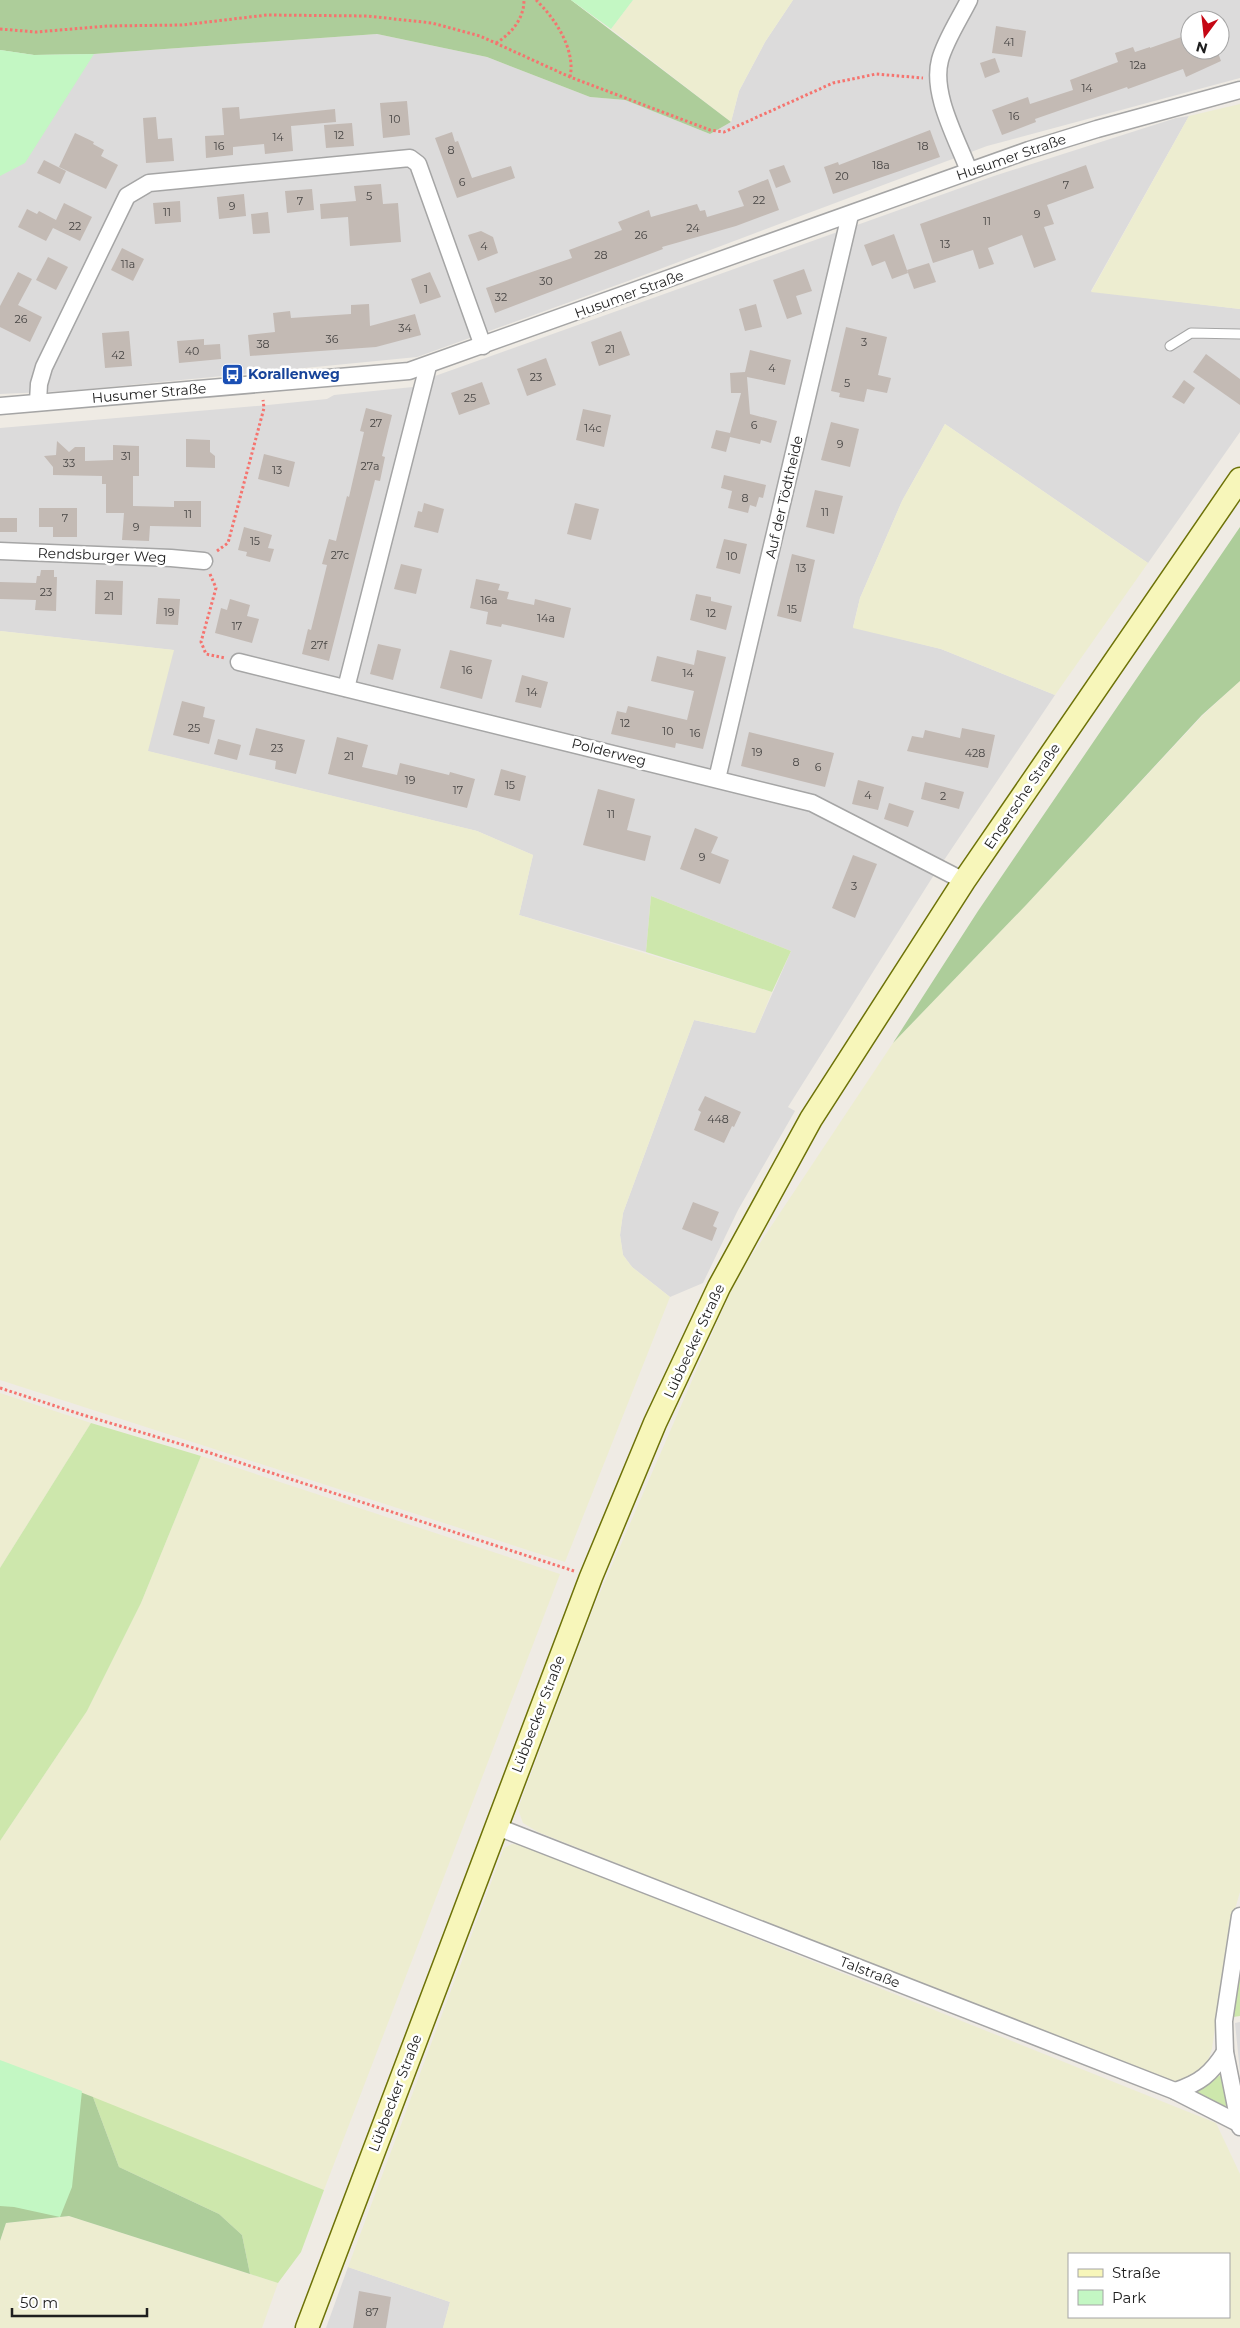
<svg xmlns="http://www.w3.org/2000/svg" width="1240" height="2328" font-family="Montserrat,sans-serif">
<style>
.residential{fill:#dcdbdb;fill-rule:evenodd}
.farmland{fill:#ededd0;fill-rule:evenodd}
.grass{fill:#cde7ac}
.forest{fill:#adcd9a}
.park{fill:#c3f7c3}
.building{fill:#c3bab4}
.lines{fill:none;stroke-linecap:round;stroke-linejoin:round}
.lane-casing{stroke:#a5a5a5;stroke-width:11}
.street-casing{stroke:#a5a5a5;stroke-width:19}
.secondary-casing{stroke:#6d7208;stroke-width:25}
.path{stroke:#f5746f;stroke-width:3;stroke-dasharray:2.5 2.5;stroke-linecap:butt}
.lane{stroke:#fff;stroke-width:9}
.street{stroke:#fff;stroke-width:16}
.secondary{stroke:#f7f6ba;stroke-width:22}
.labels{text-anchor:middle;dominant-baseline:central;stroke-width:5;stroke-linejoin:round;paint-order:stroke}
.number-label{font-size:11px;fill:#474544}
.street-label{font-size:14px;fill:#1e1e1e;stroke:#fff}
.transit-label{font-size:14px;font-weight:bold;fill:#164399;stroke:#fff;text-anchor:start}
</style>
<rect width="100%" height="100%" fill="#efebe4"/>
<g class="residential">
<path d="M 793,0 L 1240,0 L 1240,78 L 987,146 L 628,281 L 417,357 L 68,391 L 0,394 L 0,50 L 34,55 L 94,54 L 377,34 L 487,57 L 590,97 L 625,100 L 710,134 L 731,122 L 739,91 L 765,42 ZM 1190,20 L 1220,20 L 1220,50 L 1190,50 Z"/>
<polygon points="1189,116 1091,291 1240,309 1240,432 1148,563 945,424 902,501 860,598 853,627 941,649 1055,695 932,878 788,1107 795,1111 738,1210 703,1283 670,1297 632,1267 623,1255 620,1235 623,1213 694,1020 755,1033 791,951 651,896 646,952 519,915 533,855 477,831 147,751 173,650 0,631 0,428 268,405 327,399 334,395 413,387 435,376 994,176 1176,118"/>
<polygon points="1240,2022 1240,2072 1235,2023"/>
<polygon points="348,2267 450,2302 443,2328 326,2328"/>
</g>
<g class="farmland">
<polygon points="633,0 793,0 765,42 739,91 731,122 611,29"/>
<polygon points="1240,104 1240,309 1091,292 1189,116"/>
<polygon points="945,424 1148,563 1055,695 941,649 853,628 860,598 902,501"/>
<polygon points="0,631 174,650 148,751 477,831 533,855 519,915 772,992 755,1033 694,1020 623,1213 620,1235 623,1255 632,1267 670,1297 565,1562 0,1380"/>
<polygon points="1240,681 1240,1892 1228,1933 1212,2049 1206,2066 1194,2077 1176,2081 1156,2079 538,1832 523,1823 518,1809 593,1609 736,1279 893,1043 1027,904 1203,715"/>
<polygon points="0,1393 91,1423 0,1568"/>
<polygon points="201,1456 560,1574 324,2190 0,2061 0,1841 87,1711 141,1603"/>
<path d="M 512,1844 L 523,1845 L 1216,2123 L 1240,2174 L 1240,2328 L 443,2328 L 450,2302 L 348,2267 L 504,1848 ZM 1069,2254 L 1229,2254 L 1229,2317 L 1069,2317 Z"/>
<polygon points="69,2216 278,2283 262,2328 0,2328 0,2241 6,2223"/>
</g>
<g class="grass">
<polygon points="651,896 791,951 772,992 646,952"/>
<polygon points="91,1423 201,1456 141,1603 87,1711 0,1841 0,1568"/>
<polygon points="1240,1954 1240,2016 1233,2017"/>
<polygon points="1223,2073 1232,2112 1195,2093"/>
<polygon points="93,2097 324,2190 301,2252 278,2283 250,2274 242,2235 219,2214 119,2167"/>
</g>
<g class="forest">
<polygon points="0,0 571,0 731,122 710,134 625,100 590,97 487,57 377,34 94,54 34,55 0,50"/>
<polygon points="1240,527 1240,681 1202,715 1027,904 893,1043 978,911"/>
<polygon points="0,2061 93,2097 119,2167 219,2214 242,2235 250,2274 69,2216 6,2223 0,2241"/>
</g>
<g class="park">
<polygon points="571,0 633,0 611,29"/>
<polygon points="0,50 34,55 94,54 25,163 0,176"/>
<polygon points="0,2060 82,2091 72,2187 60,2217 14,2207 0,2206"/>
</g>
<g class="building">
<polygon points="996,26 1026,31 1022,57 992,53"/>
<polygon points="1190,34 1190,50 1217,50 1221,61 1186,77 1183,69 1128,89 1127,87 1035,119 1036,122 1002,135 992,110 1028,97 1030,104 1073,90 1070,80 1118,62 1115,53 1133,47 1135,52 1150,47 1150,48"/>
<polygon points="995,58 1000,72 985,78 980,63"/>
<polygon points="407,101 410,135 383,138 380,103"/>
<polygon points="239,107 240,119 335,109 336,122 291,126 293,151 265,154 264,144 233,147 233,155 206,158 205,136 224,135 222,108"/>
<polygon points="156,117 158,139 172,138 174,161 146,163 143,118"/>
<polygon points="352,123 354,146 326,148 324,125"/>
<polygon points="930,130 940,157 833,194 824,167 838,162 839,165"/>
<polygon points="452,132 455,142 458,141 472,178 511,166 515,178 457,198 435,138"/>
<polygon points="75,133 94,142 93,144 104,150 101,156 118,165 106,189 59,167"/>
<polygon points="44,160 66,171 60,184 37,173"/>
<polygon points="784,165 791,182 776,188 769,170"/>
<polygon points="1086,165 1094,188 1047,205 1054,224 1044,227 1056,260 1034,268 1022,235 988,248 994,264 979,269 973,250 933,263 920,224"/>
<polygon points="768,179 779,210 736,226 662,247 663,249 495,313 486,288 572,258 569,250 622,230 618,222 649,210 651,217 697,204 700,211 705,210 707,217 744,206 738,191"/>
<polygon points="381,184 383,204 398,203 401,242 350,246 348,217 321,219 320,204 356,201 354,186"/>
<polygon points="312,189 314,210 287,213 285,191"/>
<polygon points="244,194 246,216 219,219 217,197"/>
<polygon points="180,201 181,222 155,224 153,203"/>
<polygon points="64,203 92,217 80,241 53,228 46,241 18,227 27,209 37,214 39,211 56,220"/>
<polygon points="268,212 270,233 253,234 251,214"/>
<polygon points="481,231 493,237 498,253 478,261 468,235"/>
<polygon points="894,234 908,273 892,279 885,261 872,266 864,245"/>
<polygon points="122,248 144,259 133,281 111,270"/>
<polygon points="48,257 68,267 56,290 36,280"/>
<polygon points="929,263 936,282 914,289 907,270"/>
<polygon points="804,269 812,291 796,296 802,314 787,319 773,280"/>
<polygon points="18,272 32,279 18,305 42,317 30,342 0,327 0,306"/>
<polygon points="430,272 441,297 420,304 411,279"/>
<polygon points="369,304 370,326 415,314 421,335 376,347 250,356 248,335 275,332 273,313 290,311 291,318 351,314 351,305"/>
<polygon points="756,304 762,327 745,331 739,309"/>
<polygon points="846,327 887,337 878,375 891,378 887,393 867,389 864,402 839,397 840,393 831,391"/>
<polygon points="129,331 132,366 105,368 102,333"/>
<polygon points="621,331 630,355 599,366 591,342"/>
<polygon points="204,339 204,345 220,344 221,359 179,363 177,341"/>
<polygon points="750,350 791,360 785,385 747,377 750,414 777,421 771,443 761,440 760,444 730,437 726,452 711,448 716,430 730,433 741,393 731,393 730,373 745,372"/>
<polygon points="1206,354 1240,379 1240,405 1193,372"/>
<polygon points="546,358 556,385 527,396 517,369"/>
<polygon points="1184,380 1195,388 1184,404 1172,397"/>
<polygon points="482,382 490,404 459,415 451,393"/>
<polygon points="366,408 392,415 382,456 385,457 380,481 375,480 329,661 302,654 308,629 311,630 327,565 322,564 329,539 336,541 347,496 349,497 364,432 360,431"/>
<polygon points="583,409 611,415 604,447 576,440"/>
<polygon points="831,422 859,429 850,467 821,460"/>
<polygon points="186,439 210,440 210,452 215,456 215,468 186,467"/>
<polygon points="57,441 69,452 75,447 85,447 85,461 113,460 113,445 139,446 139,476 133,476 133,506 174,507 174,501 201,501 201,527 150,526 149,541 122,540 124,513 106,513 106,484 102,484 102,476 53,475 53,467 44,456 56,455"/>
<polygon points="264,454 295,462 289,487 258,479"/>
<polygon points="724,475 766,485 763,498 759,497 756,507 750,505 748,513 728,508 732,491 721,488"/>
<polygon points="815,490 843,496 834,534 806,527"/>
<polygon points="424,503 444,509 438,533 414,527 418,511 422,512"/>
<polygon points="575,503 599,509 591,540 567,534"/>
<polygon points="39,508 77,508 77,537 53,537 53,527 39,527"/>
<rect x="0" y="518" width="17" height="14"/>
<polygon points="244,527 272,535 268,548 274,549 270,562 246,556 247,552 238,550"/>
<polygon points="724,539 747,544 740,574 716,568"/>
<polygon points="792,554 815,560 801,622 777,616"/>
<polygon points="401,564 422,569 416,594 394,589"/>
<polygon points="41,570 54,570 54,577 57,577 56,611 35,610 36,600 0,599 0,582 36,583 37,576 40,576"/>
<polygon points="476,579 500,584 498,590 509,592 507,599 534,605 535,599 571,608 564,638 502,624 501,627 486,624 488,612 470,608"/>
<polygon points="96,580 123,581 122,615 95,614"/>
<polygon points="696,594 711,597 711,601 732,606 726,630 690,620"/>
<polygon points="158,598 180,599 178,625 156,624"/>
<polygon points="230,599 250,605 247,616 259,619 252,643 215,633 221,608 227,610"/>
<polygon points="378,644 401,649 393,680 370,674"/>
<polygon points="450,650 492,660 482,699 440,688"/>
<polygon points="697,650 726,657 703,749 676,743 675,748 611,734 617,711 626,713 628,706 687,720 694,691 651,681 657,656 694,665"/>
<polygon points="522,675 548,682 541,708 515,702"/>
<polygon points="182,701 205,707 203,717 215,720 209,744 173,735"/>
<polygon points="256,728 305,740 296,774 275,769 276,761 249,755"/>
<polygon points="962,728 995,735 988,768 907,751 912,736 923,738 925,730 960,738"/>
<polygon points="749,732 834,753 825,787 741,766"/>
<polygon points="337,737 368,745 362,767 397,775 400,763 449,775 450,772 475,779 467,808 328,774"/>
<polygon points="218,739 241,745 237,760 214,754"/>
<polygon points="501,769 526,776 520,801 494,795"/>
<polygon points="858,780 884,787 878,810 852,804"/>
<polygon points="925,782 964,792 959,809 921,799"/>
<polygon points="598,789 635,799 627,830 651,836 645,861 583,845"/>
<polygon points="889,803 914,811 908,827 884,819"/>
<polygon points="695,828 718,837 711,853 729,860 720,884 680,869"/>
<polygon points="853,855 877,864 855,918 832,908"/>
<polygon points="705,1096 741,1112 734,1127 732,1126 724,1143 694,1130 701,1112 698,1110"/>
<polygon points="693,1202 719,1212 713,1226 717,1228 712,1241 682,1229"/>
<polygon points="359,2291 391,2297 386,2328 353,2328"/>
</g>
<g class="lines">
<defs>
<polyline id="lane" points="1170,346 1191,333 1240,334"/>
<g id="street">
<path d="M 969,0 C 960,18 945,41 940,60 C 931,94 957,139 969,171"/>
<polyline points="38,402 39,384 44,367 127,196 149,183 410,158 418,164 483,346"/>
<polyline points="0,406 409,371 1029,150 1097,129 1240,90"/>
<polyline points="0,551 171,558 204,561"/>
<polyline points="239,662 812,803 964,881"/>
<polyline points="346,688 428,366"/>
<polyline points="717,779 850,215"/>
<polyline points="495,1826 1175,2091 1238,2123"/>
<polyline points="1240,1916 1224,2021 1225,2052 1240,2127"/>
<path d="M 1175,2091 C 1200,2083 1211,2074 1225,2052"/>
</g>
<polyline id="secondary" points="307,2328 591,1577 655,1423 719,1287 811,1119 964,881 1240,479"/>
</defs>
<use href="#lane" class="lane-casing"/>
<use href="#street" class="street-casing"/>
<use href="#secondary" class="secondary-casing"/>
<g class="path">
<path d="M 536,0 C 555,18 576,50 570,77"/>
<polyline points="0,29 36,32 108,26 182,25 267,15 367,16 432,23 480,36 570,77 710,130 724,132 833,83 876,74 923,78"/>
<path d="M 496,43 C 511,34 524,19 524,0"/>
<polyline points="217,551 228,543 264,408 263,400"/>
<polyline points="210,574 216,588 201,642 206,654 225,658"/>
<polyline points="0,1388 83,1415 204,1451 574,1571"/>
</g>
<use href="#lane" class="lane"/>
<use href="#street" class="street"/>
<use href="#secondary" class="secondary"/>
</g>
<defs>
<symbol id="bus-square" viewBox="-11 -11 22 22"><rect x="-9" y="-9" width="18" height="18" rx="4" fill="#1a4fb4" stroke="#fff"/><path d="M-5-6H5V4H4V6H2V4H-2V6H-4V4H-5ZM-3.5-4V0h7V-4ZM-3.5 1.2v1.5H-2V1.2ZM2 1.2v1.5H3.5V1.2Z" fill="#fff"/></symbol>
</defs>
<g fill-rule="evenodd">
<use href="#bus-square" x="220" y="362" width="25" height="25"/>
</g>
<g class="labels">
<g class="number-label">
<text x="1009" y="42">41</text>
<text x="1138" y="65">12a</text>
<text x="1087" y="88">14</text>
<text x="1014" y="116">16</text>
<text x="395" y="119">10</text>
<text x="339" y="135">12</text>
<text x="278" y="137">14</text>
<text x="219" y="146">16</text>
<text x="923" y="146">18</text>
<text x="451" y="150">8</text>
<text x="881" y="165">18a</text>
<text x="842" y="176">20</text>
<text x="462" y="182">6</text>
<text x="1066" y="185">7</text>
<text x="369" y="196">5</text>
<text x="759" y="200">22</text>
<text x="300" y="201">7</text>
<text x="232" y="206">9</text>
<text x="167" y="212">11</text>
<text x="1037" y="214">9</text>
<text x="987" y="221">11</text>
<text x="75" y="226">22</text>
<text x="693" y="228">24</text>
<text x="641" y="235">26</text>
<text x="945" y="244">13</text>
<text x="484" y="246">4</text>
<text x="601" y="255">28</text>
<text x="128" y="264">11a</text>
<text x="546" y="281">30</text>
<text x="426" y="289">1</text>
<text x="501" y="297">32</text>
<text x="21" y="319">26</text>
<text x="405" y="328">34</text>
<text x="332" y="339">36</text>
<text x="864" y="342">3</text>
<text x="263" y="344">38</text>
<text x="610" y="349">21</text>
<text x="192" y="351">40</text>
<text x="118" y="355">42</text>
<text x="772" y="368">4</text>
<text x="536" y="377">23</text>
<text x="847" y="383">5</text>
<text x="470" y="398">25</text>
<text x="376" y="423">27</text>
<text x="754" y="425">6</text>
<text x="593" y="428">14c</text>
<text x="840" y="444">9</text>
<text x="126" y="456">31</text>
<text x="69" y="463">33</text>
<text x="370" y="466">27a</text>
<text x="277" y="470">13</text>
<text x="745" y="498">8</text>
<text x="825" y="512">11</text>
<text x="188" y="514">11</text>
<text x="65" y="518">7</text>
<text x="136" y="527">9</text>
<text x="255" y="541">15</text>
<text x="340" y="555">27c</text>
<text x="732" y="556">10</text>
<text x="801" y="568">13</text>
<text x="46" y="592">23</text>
<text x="109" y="596">21</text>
<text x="489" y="600">16a</text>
<text x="792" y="609">15</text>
<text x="169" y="612">19</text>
<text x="711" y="613">12</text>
<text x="546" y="618">14a</text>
<text x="237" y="626">17</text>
<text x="319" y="645">27f</text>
<text x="467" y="670">16</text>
<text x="688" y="673">14</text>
<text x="532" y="692">14</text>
<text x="625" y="723">12</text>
<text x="194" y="728">25</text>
<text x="668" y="731">10</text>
<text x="695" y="733">16</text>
<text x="277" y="748">23</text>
<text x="757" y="752">19</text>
<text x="975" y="753">428</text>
<text x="349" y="756">21</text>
<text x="796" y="762">8</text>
<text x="818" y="767">6</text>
<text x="410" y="780">19</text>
<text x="510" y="785">15</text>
<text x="458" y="790">17</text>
<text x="868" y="795">4</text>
<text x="943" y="796">2</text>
<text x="611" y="814">11</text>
<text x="702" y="857">9</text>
<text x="854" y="886">3</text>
<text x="718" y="1119">448</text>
<text x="372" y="2312">87</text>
</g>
<g class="street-label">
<text transform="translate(1011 157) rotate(-19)">Husumer Straße</text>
<text transform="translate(629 294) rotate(-20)">Husumer Straße</text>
<text transform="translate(149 393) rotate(-5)">Husumer Straße</text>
<text transform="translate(784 497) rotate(-77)">Auf der Tödtheide</text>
<text transform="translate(102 555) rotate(2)">Rendsburger Weg</text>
<text transform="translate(609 752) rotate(14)">Polderweg</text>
<text transform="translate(1022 796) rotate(-56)">Engersche Straße</text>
<text transform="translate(694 1341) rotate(-65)">Lübbecker Straße</text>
<text transform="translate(538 1714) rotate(-69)">Lübbecker Straße</text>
<text transform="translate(870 1972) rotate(21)">Talstraße</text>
<text transform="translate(395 2093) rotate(-69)">Lübbecker Straße</text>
</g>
<g class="transit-label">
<text x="248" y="374">Korallenweg</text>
</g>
</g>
<rect x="1068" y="2253" width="162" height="65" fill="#ffffff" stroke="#a5a5a5"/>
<rect x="1078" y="2269" width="25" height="8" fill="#f7f6ba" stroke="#a5a5a5"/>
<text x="1112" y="2278" font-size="15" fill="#1e1e1e">Straße</text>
<rect x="1078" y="2290" width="25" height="15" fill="#c3f7c3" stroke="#a5a5a5"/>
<text x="1112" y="2303" font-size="15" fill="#1e1e1e">Park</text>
<g transform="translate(1205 35) rotate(195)"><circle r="24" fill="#ffffff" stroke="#a5a5a5"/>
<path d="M0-4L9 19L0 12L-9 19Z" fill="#c50714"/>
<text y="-8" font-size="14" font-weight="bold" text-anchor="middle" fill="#1e1e1e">N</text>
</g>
<path d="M12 2308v8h135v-8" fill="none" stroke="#1e1e1e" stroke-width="2.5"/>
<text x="20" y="2308" font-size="15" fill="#1e1e1e" stroke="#ffffff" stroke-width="4" paint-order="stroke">50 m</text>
</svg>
